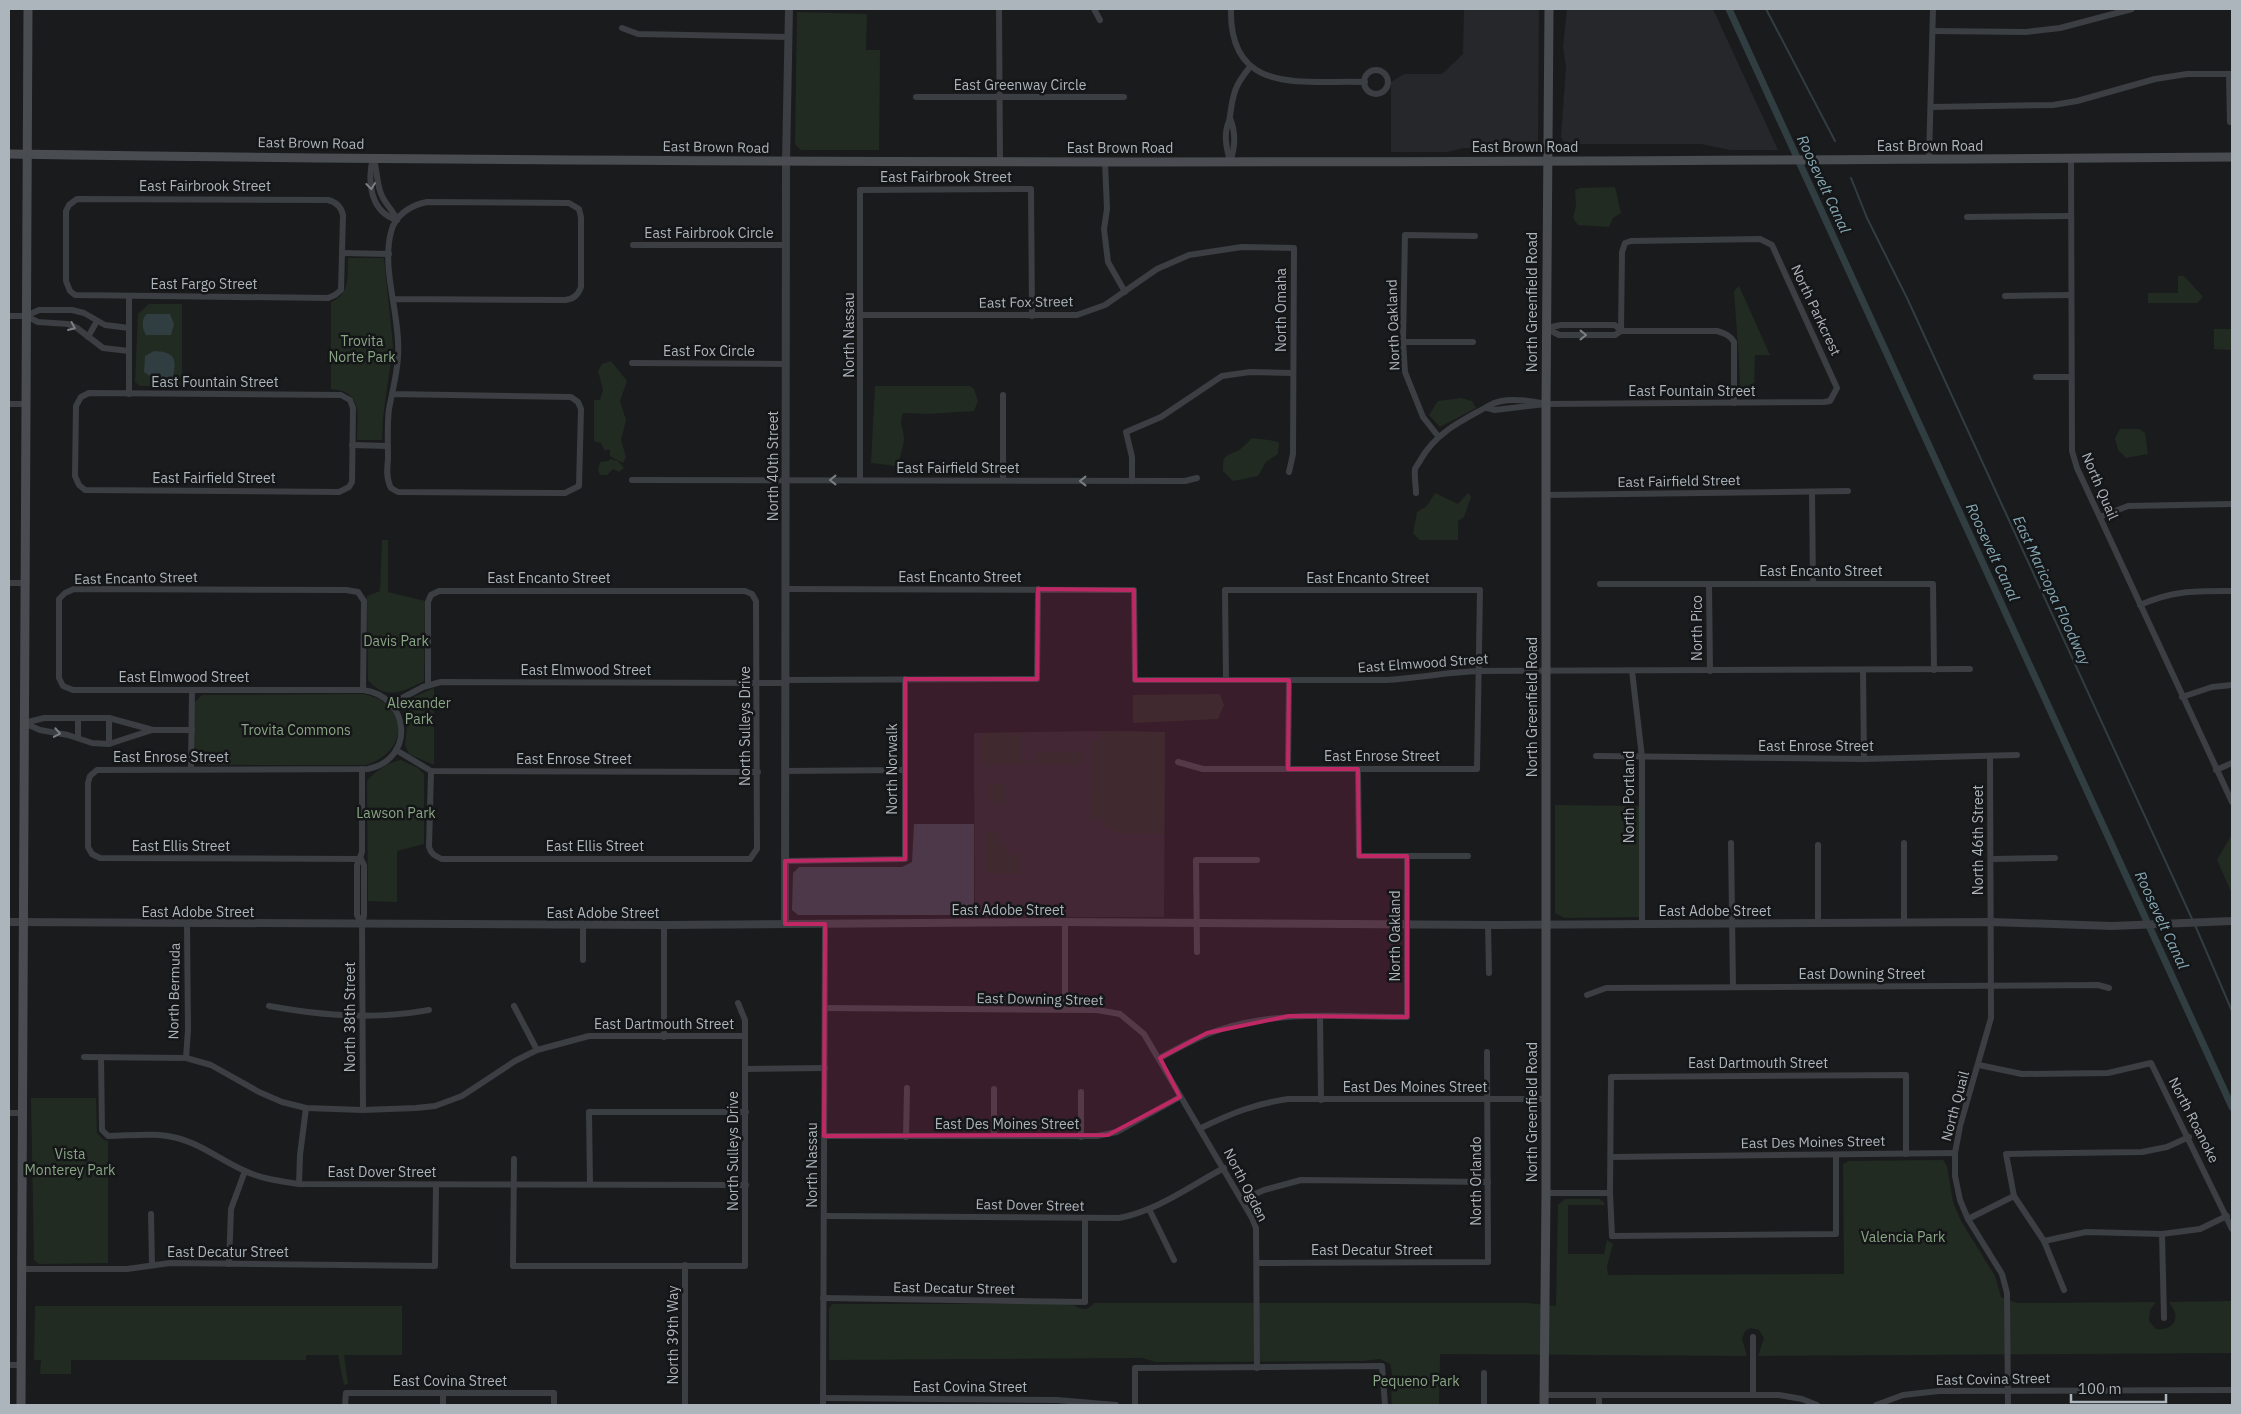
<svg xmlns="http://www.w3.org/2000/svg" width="2241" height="1414" font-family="'IBM Plex Sans',sans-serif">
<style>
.built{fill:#26272a}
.green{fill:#222b22}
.water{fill:#303d41}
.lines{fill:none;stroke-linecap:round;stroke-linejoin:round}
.stream{stroke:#303d41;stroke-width:2}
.canal{stroke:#303d41;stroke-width:7}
.minor{stroke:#3b3e42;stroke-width:6}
.tertiary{stroke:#3b3e42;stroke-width:8}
.secondary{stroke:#494d52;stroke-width:9}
.oneway{stroke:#7a7f85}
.marked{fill:#c02865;fill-opacity:0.2;stroke:#c02865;stroke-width:4;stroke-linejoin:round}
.labels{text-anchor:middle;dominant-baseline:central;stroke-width:5;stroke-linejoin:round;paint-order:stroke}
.street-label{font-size:14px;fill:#adb5bc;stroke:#151618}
.park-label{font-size:14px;fill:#89a684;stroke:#151618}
.water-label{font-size:15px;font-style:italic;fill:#85a9b6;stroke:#151618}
</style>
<rect width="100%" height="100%" fill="#1a1b1d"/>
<g class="built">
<polygon points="1464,9 1539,9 1538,144 1533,150 1525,152 1504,148 1464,148 1447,152 1391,152 1391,82 1404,74 1442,74 1463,54"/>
<polygon points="1567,9 1713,9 1778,150 1730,150 1701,144 1568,144 1564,142 1561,137 1566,67 1563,47"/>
<polygon points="1100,731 1165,732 1164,917 975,917 974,733"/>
</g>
<g class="green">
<polygon points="797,12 867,14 866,50 880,50 879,150 801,150 795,144"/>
<polygon points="1615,187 1621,213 1613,218 1609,227 1578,225 1573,218 1576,206 1575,190 1580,188"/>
<path d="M 348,258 L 384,258 L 393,345 L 383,418 L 382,440 L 357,440 C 357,416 364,391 331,389 L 331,302 C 351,294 347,276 348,258 Z"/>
<polygon points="2178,276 2184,276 2203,297 2197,303 2148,303 2148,293 2178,293"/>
<path d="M 1739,286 L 1770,355 L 1755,355 L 1754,393 L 1740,393 C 1740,359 1736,325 1734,291 Z"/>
<polygon points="149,304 182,304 182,386 140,386 135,382 138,314"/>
<polygon points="2214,329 2232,329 2232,350 2214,349"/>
<polygon points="611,361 627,381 620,401 626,420 621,440 626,457 623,463 610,456 610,450 604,450 601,443 594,441 594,400 600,400 603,390 598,371 602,364"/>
<path d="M 875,386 L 970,386 L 974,389 L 978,401 L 974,411 L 928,414 L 903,413 C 899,425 903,426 904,437 C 904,446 900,457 897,466 L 871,463 Z"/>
<polygon points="1461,398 1472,401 1476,408 1440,427 1429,415 1438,401"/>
<polygon points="2120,429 2139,429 2145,433 2148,454 2126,458 2118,450 2115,438"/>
<path d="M 1252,438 C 1260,440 1272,439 1279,443 L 1278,454 L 1266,462 L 1258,476 L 1233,481 L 1223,471 C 1223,457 1223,457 1235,452 C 1241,450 1247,443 1252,438 Z"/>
<polygon points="610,459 618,461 624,468 619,472 613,469 607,475 600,475 598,470 600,462 608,461"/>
<polygon points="1435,493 1458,504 1468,493 1471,497 1464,517 1458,521 1458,540 1420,540 1413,533 1417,512 1427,506"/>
<path d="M 382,540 L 388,540 L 388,592 L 425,601 L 424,681 C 403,691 387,702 368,680 L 367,596 L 380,591 Z"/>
<polygon points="434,688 434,765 409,754 405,745 407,727 403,711 405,702 407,700"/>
<path d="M 363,694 C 371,696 379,698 385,703 C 412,727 394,758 365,765 L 201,765 L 194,758 L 194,703 L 202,695 Z"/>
<polygon points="1220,694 1224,705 1218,719 1133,723 1133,695"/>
<polygon points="1100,731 1165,732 1164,834 1116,833 1109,827 1103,827 1103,819 1090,819 1092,741 1100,740"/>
<polygon points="982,733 1022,733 1022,760 1033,760 1034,764 996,765 990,768 982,761"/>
<polygon points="1036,752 1084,752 1083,765 1037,765"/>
<path d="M 401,760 L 418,768 L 424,774 L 424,844 L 397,851 L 397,902 L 368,901 L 367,781 C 374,772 389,762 401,760 Z"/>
<rect x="989" y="784" width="16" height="19"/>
<polygon points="1555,805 1640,806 1640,917 1564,918 1555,913"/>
<polygon points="986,832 1005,832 999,834 1001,843 1005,843 1006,853 1019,853 1019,874 986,874"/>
<polygon points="2232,834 2232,894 2217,860"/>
<polygon points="31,1098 96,1098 97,1133 104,1140 108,1141 108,1263 39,1264 34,1260"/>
<path d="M 1943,1160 L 1947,1166 L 1953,1202 L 1961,1221 L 1995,1276 L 2001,1297 L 2017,1303 L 2156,1302 L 2150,1310 L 2149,1321 L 2156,1329 C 2166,1331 2178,1325 2175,1313 C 2174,1309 2171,1306 2169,1302 L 2232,1301 L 2232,1353 L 1758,1356 L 1764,1338 L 1759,1330 L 1751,1328 L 1745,1331 L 1742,1339 L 1747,1356 L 1440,1354 L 1439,1405 L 1392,1405 C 1390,1391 1394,1375 1390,1364 L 1380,1359 L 1363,1361 L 1156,1362 L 1142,1358 L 829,1360 L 829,1309 L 832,1304 L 1068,1304 C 1078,1305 1085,1315 1094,1303 L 1527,1303 L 1556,1306 L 1558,1205 L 1565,1199 L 1599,1199 L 1604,1202 L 1604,1205 L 1568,1205 L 1568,1254 L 1604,1254 L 1607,1240 L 1613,1244 L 1607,1266 L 1608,1275 L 1844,1274 L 1843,1164 L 1849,1161 Z"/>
<polygon points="35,1306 402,1306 402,1355 344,1355 348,1384 344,1385 338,1355 306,1355 306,1360 71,1360 71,1374 40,1374 41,1360 34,1360"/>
</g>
<g class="water">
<path d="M 147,314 L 170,314 L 174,324 L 171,335 L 146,335 C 142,329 141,318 147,314 Z"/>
<path d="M 154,351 C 174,352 177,357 173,377 L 153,378 L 144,372 L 145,356 Z"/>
<polygon points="914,824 974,824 974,915 798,915 792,910 793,873 799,867 902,867 912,862"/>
</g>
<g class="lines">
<g class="stream">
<polyline points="1766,9 1835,141"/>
<polyline points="1851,178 1867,218 1907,298 2193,921"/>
<polyline points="2195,925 2232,1011"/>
</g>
<polyline class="canal" points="1729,9 2232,1107"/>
<g class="minor">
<polyline points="999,9 1000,161"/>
<polyline points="1094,9 1100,20"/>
<path d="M 1231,9 C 1229,96 1302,80 1365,82"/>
<polyline points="622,28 638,34 789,37"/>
<polyline points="1933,31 2026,32 2060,28 2132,9"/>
<circle cx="1376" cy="82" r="12"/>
<polyline points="2229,74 2230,122"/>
<polyline points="916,97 1124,97"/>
<polyline points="1931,107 2053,105 2077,101 2155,79 2187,74 2232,74"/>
<path d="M 373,158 C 367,181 370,212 397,220"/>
<path d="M 373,158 C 378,170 376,184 382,196 C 386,205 393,210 397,220"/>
<polyline points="2071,158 2072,451 2077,468 2232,802"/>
<polyline points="1929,159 1933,9"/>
<path d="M 1230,161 C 1227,150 1224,138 1227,127 C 1228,123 1230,120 1230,116 C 1233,93 1235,85 1250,67"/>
<path d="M 1230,161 C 1236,146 1236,133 1230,118"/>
<polyline points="1105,162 1107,209 1104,229 1108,262 1125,292"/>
<path d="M 77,199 L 328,200 C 336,202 341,206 343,215 L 341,290 L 335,295 L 328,298 L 75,295 L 70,291 L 66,281 L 66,211 L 69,205 Z"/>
<polyline points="1967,217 2071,216"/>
<polyline points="633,245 785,245"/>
<polyline points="343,253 389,254"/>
<polyline points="2005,296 2071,295"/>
<polyline points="862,315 1077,315 1105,305 1157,269 1189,255 1242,247 1294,248 1293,454 1289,472"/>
<polyline points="9,316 26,316 39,310 72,310 84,313 105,325 129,328"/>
<polyline points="26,316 38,322 68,324 77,328 103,348 129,351"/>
<path d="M 1546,328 L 1559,335 L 1615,335 L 1621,331 L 1717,331 C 1724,333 1730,335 1734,342 L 1734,403"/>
<polyline points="1546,328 1561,325 1615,325 1621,331"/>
<polyline points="88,337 97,321"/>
<polyline points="1403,342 1473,342"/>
<polyline points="632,363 785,364"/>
<polyline points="2036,377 2071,377"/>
<polygon points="89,393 341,395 350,400 353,408 352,482 349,487 339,492 85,490 79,485 75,476 76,406 81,397"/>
<polyline points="129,394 129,296"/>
<path d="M 392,394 L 571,397 L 578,402 L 581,409 L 579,486 L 565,493 L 398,492 L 391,488 C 386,479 387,468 388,459 C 388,442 387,425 389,409 C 392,392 397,375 398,357 C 401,317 381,270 391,232 C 395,215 411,205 427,202 L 569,203 L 579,209 L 581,217 L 581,287 C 578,295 574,299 565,300 L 393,299"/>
<polyline points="9,404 25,404"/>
<polyline points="1487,408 1495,410 1546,404 1824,402 1830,401 1837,388 1772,245 1760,239 1631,241 1625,243 1622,252 1621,331"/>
<polyline points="1438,436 1423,417 1405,372 1403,342 1405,235 1475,236"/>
<polyline points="352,445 388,446"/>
<polyline points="632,480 1185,481 1197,478"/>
<polyline points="860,480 860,190 1031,189 1032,316"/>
<polyline points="1003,480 1003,395"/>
<polyline points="1132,481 1132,457 1126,432 1161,417 1222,376 1250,372 1293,373"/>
<polyline points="1812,492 1813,584"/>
<path d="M 1416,493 C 1416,486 1414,476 1415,469 C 1416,466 1420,462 1421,459 C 1437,431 1464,420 1490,405 C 1504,397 1526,400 1541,403"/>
<polyline points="1546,495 1848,491"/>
<polyline points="2100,517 2128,506 2232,504"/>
<polyline points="9,583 24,583"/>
<polyline points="1600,584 1933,584 1934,670"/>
<polyline points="1709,584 1710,671"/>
<path d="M 785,589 L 1134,590 L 1135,680 L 1386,680 C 1418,678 1448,672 1479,671 L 1970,669"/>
<path d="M 2140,605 C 2173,590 2197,591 2232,591"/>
<polyline points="1863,670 1864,759"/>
<polyline points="1632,671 1642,757 1642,924"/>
<polyline points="785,680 1037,679 1038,589"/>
<path d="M 428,684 L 428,602 L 431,595 L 439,591 L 745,591 L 752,594 L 756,601 L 757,849 L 750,859 L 442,859 C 435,856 431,854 429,847 L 431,771"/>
<polyline points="2182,697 2212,687 2232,685"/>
<polyline points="391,704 423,687 441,682 785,683"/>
<polyline points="24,723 44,718 109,718 153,730 192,730"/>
<polyline points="24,723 40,730 68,735 92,743 109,744 152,730"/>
<polyline points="78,738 78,718"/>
<polyline points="109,744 109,718"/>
<polyline points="396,750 431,771 758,772"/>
<polyline points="1596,756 1864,759 2017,755"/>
<polyline points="1990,757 1991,1018 1960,1126 1955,1153 1955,1176 1960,1200 1968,1219 2002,1274 2007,1293 2008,1405"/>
<polyline points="1178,762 1203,769 1477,769 1480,590 1225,590 1226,680"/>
<polyline points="191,769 192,690"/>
<polyline points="1288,769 1289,680"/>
<polyline points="1358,769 1359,856 1468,856"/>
<polyline points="2216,770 2232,763"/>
<polyline points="785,771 904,770"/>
<polyline points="1731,843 1733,987"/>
<polyline points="1904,843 1904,922"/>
<polyline points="1818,845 1818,923"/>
<path d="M 361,859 L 100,858 L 92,854 L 88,847 L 88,783 L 90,776 L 97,770 L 368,769 C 416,759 410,696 363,690 L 73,690 L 63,686 L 59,678 L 59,599 L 65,593 L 74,589 L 346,590 L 358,592 L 364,601 L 363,690"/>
<polyline points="361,859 364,865 364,915 362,924 363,1110"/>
<polyline points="1992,859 2055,858"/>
<polyline points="785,861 905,859 905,679"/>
<polyline points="1065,922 1065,1010"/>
<polyline points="362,924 357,915 357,865 362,852 362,769"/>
<polyline points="583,925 583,960"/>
<polyline points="1488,925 1489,973"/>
<polyline points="1197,952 1196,860 1257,860"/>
<polyline points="1587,995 1606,988 2098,985 2109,988"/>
<path d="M 269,1006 C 324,1016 374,1020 429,1010"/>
<polyline points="514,1006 537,1050"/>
<polyline points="825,1008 1097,1010 1120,1014 1144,1034 1252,1218 1256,1228 1257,1368"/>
<polyline points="1320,1016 1321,1100"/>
<polyline points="664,1037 664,925"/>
<polyline points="84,1057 186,1058 211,1065 259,1092 282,1102 306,1108 363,1110 416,1108 435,1106 462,1096 515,1061 537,1050 589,1036 745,1036"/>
<path d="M 101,1057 L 102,1130 L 108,1136 C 130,1136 155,1132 177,1138 C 201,1144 221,1160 243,1170 C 261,1179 280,1181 299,1184 L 746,1185"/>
<polyline points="186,1058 188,1030 187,925"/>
<path d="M 1160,1058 C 1180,1047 1200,1036 1222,1029 C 1281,1010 1346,1017 1407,1017 L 1407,856"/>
<polyline points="1979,1065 2022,1074 2108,1073 2151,1063 2232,1229"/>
<polyline points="746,1069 825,1068"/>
<polyline points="994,1089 994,1136"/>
<polyline points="1081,1092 1081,1137"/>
<polyline points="9,1113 22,1113"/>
<path d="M 1201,1128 C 1232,1113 1254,1104 1288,1099 L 1545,1099"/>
<polyline points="824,1136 1097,1136 1117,1132 1180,1097"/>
<polyline points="906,1137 907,1088"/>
<polyline points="1836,1155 1836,1234 1612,1236 1610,1193 1611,1077 1906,1075 1906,1154"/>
<polyline points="1611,1157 1955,1153"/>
<polyline points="514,1159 513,1266 745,1266 745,1020 738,1003"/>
<polyline points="299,1184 300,1155 306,1108"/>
<polyline points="590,1184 589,1112 746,1112"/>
<polyline points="1546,1193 1610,1193"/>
<polyline points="1242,1200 1264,1190 1301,1180 1488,1182"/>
<polyline points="1149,1209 1174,1260"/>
<polyline points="151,1214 152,1265"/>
<path d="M 825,1216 L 1119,1218 C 1157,1211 1190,1186 1224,1168"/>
<polyline points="1968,1219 2014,1196"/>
<polyline points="2162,1234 2164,1318"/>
<polyline points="2044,1241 2086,1232 2162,1234 2200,1229 2227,1216"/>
<polyline points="1257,1263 1488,1262 1487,1052"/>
<polyline points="229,1264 231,1209 245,1171"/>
<polyline points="22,1269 127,1269 170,1263 435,1266 436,1185"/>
<polyline points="2064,1290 2044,1241 2014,1196 2006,1154 2142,1152 2167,1147 2189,1137"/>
<polyline points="823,1298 1085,1302 1085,1219"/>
<polyline points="9,1365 21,1365"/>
<polyline points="1484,1373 1484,1405"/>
<polyline points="443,1393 443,1405"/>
<polyline points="1753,1394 1753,1337"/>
<polyline points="1544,1395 1779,1395 1802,1399 1817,1405"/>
<polyline points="1599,1395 1599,1405"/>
<polyline points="823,1398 1057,1400 1116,1405"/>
<polyline points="345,1405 346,1393 554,1393 554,1405"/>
<polyline points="685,1405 685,1265"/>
<polyline points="823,1405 825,924"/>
<polyline points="1135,1405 1135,1368 1382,1366 1385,1405"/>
<polyline points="1876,1405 1903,1395 1939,1391 2232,1390"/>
</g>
<g class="tertiary">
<polyline points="9,922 664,925 1065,922 1500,925 1991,922 2112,926 2232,921"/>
<polyline points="785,924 786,161 789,9"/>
</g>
<g class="secondary">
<path d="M 9,154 C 750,165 1491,163 2232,157"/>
<polyline points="21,1405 28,9"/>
<polyline points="1544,1405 1546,1193 1546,404 1549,9"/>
</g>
</g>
<defs><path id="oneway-chevron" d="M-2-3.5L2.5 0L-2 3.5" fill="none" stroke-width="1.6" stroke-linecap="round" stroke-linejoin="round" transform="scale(1.25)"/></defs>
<g class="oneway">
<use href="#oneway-chevron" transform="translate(371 186) rotate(83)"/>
<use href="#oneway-chevron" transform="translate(72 327) rotate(24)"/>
<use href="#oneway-chevron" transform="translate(1583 335)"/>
<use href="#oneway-chevron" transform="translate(833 480) rotate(-180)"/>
<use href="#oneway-chevron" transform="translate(1083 481) rotate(-180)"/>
<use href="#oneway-chevron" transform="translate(57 733) rotate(10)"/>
</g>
<path class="marked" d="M 1038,589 L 1134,590 L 1135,680 L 1289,680 L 1288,769 L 1358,769 L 1359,856 L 1407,856 L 1407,1017 L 1289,1016 L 1207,1033 L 1160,1058 L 1180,1097 L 1108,1135 L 824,1136 L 825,924 L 785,924 L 785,861 L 905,859 L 905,679 L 1037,679 Z"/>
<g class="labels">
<g class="street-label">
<text x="1020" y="85">East Greenway Circle</text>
<text transform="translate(311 143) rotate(1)">East Brown Road</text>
<text x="1930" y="146">East Brown Road</text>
<text transform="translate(716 147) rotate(1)">East Brown Road</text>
<text x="1525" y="147">East Brown Road</text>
<text x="1120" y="148">East Brown Road</text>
<text x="946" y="177">East Fairbrook Street</text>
<text x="205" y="186">East Fairbrook Street</text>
<text x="709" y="233">East Fairbrook Circle</text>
<text x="204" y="284">East Fargo Street</text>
<text transform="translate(1026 302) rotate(-1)">East Fox Street</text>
<text transform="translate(1532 302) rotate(-90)">North Greenfield Road</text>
<text transform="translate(1281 310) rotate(-90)">North Omaha</text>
<text transform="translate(1816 310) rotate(65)">North Parkcrest</text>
<text transform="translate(1393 325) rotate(-92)">North Oakland</text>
<text transform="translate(849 335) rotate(-90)">North Nassau</text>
<text x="709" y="351">East Fox Circle</text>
<text x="215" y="382">East Fountain Street</text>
<text x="1692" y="391">East Fountain Street</text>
<text transform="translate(773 466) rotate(-90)">North 40th Street</text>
<text x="958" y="468">East Fairfield Street</text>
<text x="214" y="478">East Fairfield Street</text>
<text transform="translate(1679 481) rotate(-1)">East Fairfield Street</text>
<text transform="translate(2100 486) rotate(67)">North Quail</text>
<text x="1821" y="571">East Encanto Street</text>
<text x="960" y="577">East Encanto Street</text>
<text transform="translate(136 578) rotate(-1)">East Encanto Street</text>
<text x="549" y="578">East Encanto Street</text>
<text x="1368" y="578">East Encanto Street</text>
<text transform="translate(1697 628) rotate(-90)">North Pico</text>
<text transform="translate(1423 663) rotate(-4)">East Elmwood Street</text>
<text x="586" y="670">East Elmwood Street</text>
<text x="184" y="677">East Elmwood Street</text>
<text transform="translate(1532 707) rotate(-90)">North Greenfield Road</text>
<text transform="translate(745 726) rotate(-90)">North Sulleys Drive</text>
<text x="1816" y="746">East Enrose Street</text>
<text x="1382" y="756">East Enrose Street</text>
<text x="171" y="757">East Enrose Street</text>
<text x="574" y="759">East Enrose Street</text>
<text transform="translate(892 769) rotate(-90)">North Norwalk</text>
<text transform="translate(1629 797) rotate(-90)">North Portland</text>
<text transform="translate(1978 840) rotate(-90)">North 46th Street</text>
<text x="181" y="846">East Ellis Street</text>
<text x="595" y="846">East Ellis Street</text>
<text x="1008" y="910">East Adobe Street</text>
<text x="1715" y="911">East Adobe Street</text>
<text x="198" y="912">East Adobe Street</text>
<text x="603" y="913">East Adobe Street</text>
<text transform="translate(1395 936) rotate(-90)">North Oakland</text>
<text x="1862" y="974">East Downing Street</text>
<text transform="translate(174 991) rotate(-89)">North Bermuda</text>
<text transform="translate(1040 999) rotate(1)">East Downing Street</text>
<text transform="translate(350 1017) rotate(-90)">North 38th Street</text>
<text x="664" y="1024">East Dartmouth Street</text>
<text x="1758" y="1063">East Dartmouth Street</text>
<text x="1415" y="1087">East Des Moines Street</text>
<text transform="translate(1955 1106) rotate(-75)">North Quail</text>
<text transform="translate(1532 1112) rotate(-90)">North Greenfield Road</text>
<text transform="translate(2194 1120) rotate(63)">North Roanoke</text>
<text x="1007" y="1124">East Des Moines Street</text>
<text transform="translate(1813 1142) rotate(-1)">East Des Moines Street</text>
<text transform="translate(733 1151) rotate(-90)">North Sulleys Drive</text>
<text transform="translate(812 1165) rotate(-90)">North Nassau</text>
<text x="382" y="1172">East Dover Street</text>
<text transform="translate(1476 1181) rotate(-90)">North Orlando</text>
<text transform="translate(1246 1185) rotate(63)">North Ogden</text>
<text transform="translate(1030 1205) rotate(1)">East Dover Street</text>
<text x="1372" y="1250">East Decatur Street</text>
<text x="228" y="1252">East Decatur Street</text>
<text transform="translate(954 1288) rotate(1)">East Decatur Street</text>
<text transform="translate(673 1335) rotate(-90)">North 39th Way</text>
<text transform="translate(1993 1379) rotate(-1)">East Covina Street</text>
<text x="450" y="1381">East Covina Street</text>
<text x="970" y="1387">East Covina Street</text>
</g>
<g class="park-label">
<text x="362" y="341">Trovita<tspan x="362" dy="16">Norte Park</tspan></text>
<text x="396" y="641">Davis Park</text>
<text x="419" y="703">Alexander<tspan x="419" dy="16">Park</tspan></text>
<text x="296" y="730">Trovita Commons</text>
<text x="396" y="813">Lawson Park</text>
<text x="70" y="1154">Vista<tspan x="70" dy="16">Monterey Park</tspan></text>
<text x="1903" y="1237">Valencia Park</text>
<text x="1416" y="1381">Pequeno Park</text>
</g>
<g class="water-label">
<text transform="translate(1824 184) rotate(65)">Roosevelt Canal</text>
<text transform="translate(1993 552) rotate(65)">Roosevelt Canal</text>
<text transform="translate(2052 590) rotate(65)">East Maricopa Floodway</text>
<text transform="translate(2162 920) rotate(65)">Roosevelt Canal</text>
</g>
</g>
<rect width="2241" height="1414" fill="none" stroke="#adb5bc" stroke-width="20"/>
<path d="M2071 1394v8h95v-8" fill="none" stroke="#adb5bc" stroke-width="2.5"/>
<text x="2078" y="1394" font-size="15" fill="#adb5bc" stroke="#151618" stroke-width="4" paint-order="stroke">100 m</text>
</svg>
